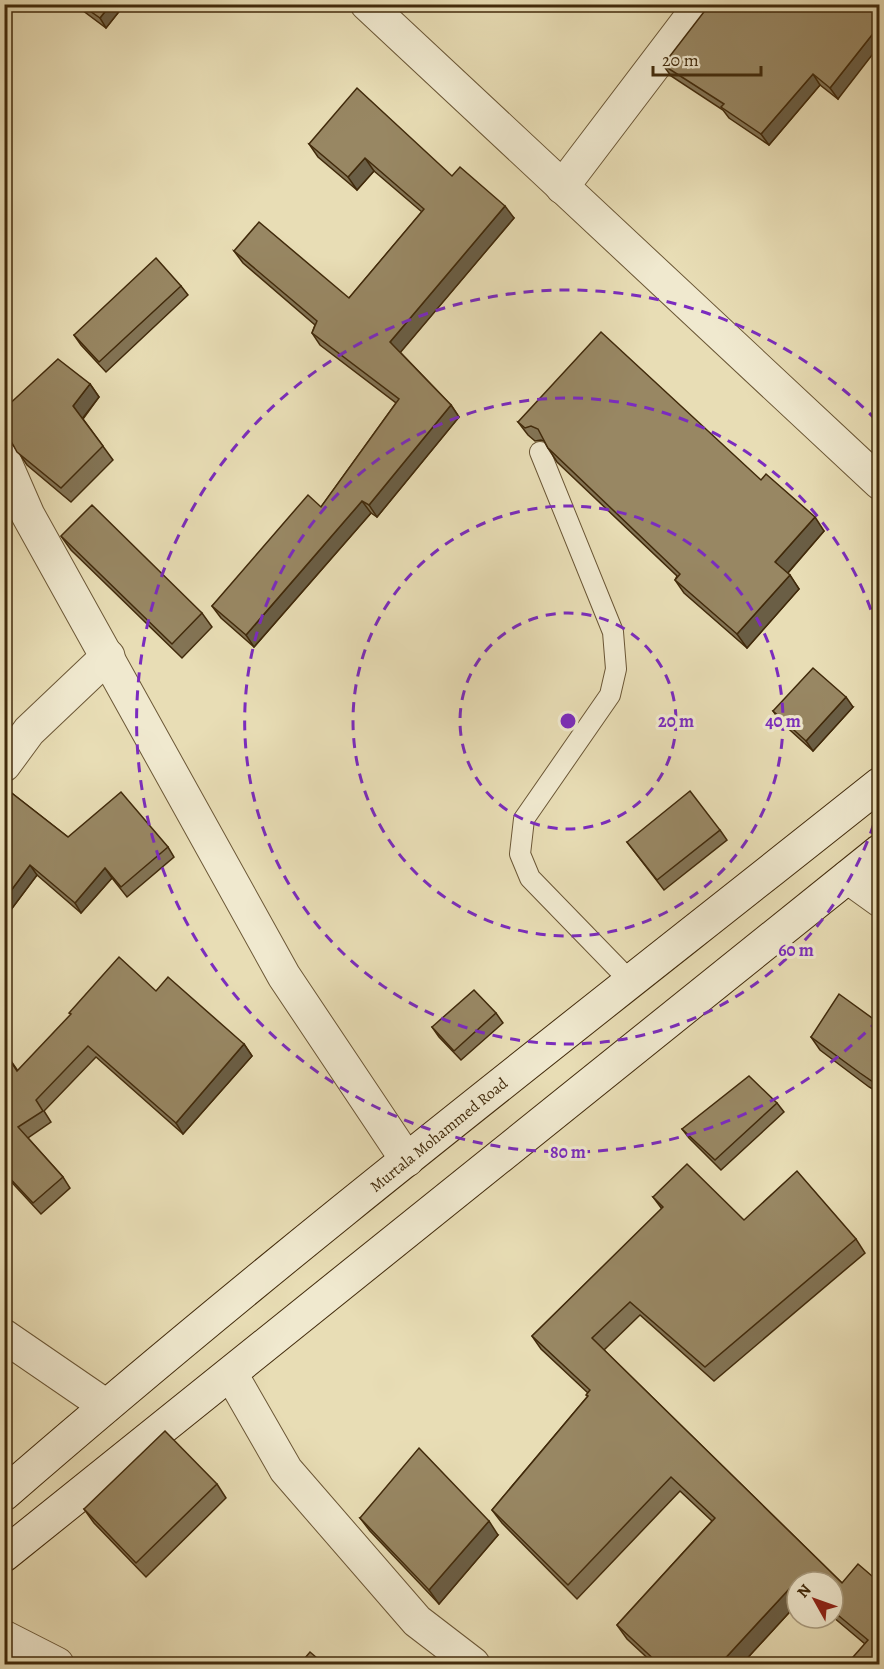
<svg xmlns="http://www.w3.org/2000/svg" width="884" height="1669" font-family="Alegreya,serif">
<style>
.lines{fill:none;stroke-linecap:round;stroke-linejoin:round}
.service-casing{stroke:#6b5736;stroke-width:22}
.minor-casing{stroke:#6b5736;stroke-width:35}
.secondary-casing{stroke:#412a0b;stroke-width:35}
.service{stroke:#f0e9cf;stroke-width:20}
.minor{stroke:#f0e9cf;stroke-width:33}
.secondary{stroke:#f0e9cf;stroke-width:33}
.wall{fill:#837455;stroke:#412a0b;stroke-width:1.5}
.shaded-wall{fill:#6a5e45;stroke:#412a0b;stroke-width:1.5}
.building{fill:#988763;stroke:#412a0b;stroke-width:1.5}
.ring{fill:none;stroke:#7b2cbf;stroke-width:3;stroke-dasharray:10 8}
.labels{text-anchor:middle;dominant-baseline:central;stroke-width:6;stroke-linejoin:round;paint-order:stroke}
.street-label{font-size:16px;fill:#412a0b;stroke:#f0e9cf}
.centre{fill:#7b2cbf;stroke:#f0e9cf;stroke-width:3}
.ring-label{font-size:18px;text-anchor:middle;font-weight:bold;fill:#7b2cbf;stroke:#f0e9cf;stroke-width:6;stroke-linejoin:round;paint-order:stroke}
</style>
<rect width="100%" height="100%" fill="#e8ddb5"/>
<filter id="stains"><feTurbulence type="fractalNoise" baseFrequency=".00333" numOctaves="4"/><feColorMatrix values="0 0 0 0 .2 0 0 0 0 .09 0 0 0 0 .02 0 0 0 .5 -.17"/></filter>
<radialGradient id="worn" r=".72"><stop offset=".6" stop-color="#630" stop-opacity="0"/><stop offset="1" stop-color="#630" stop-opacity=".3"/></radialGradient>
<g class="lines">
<defs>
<polyline id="service" points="540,452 613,632 616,669 610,695 524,819 520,854 530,878 631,982"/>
<g id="minor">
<polyline points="367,4 880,483"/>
<polyline points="562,187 701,4"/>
<polyline points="4,460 28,515 284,976 407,1160"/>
<polyline points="4,765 29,731 108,656"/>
<polyline points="848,877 880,900"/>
<polyline points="4,1336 106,1406"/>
<polyline points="231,1374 286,1470 417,1621 473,1664"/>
<polyline points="4,1637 57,1664"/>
</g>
<g id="secondary">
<path d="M 4,1494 C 288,1247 586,1018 880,784"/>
<polyline points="4,1555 880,851"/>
</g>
</defs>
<use href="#service" class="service-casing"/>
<use href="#minor" class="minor-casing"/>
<use href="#secondary" class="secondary-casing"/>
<use href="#service" class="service"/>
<use href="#minor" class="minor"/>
<use href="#secondary" class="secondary"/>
</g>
<g class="wall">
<polygon points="74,4 125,4 106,28"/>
<polygon points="879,4 838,99 820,85 769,145 729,118 723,110 671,76 663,65"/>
<polygon points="309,144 452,176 514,218 400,352 451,405 459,417 377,517 371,513 254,647 221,618 212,606 321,507 396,403 320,345 312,333 315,325 243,263 234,251 349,298 422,212 374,171 357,190 318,157"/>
<polygon points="181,286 188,295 106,372 81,345 74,335"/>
<polygon points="90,384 99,397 83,419 113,460 71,502 27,465 13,444 7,442 4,442 4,409"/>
<polygon points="518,422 761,480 824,531 788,573 799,589 747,648 684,593 675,580 677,576 557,462 548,448 544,441 541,440 535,441 528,435"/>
<polygon points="61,536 202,613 212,627 182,658 71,550"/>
<polygon points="853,707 813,751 780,721 773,711"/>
<polygon points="4,787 68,837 168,847 174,857 127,897 112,878 81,913 37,875 4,919"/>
<polygon points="720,830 727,840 664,890 627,842"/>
<polygon points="156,991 244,1044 252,1056 183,1134 96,1057 44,1111 51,1122 28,1138 63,1177 70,1188 41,1214 4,1174 4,1051 18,1071"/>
<polygon points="496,1013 503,1023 461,1060 439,1037 432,1027"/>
<polygon points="879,1023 879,1093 869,1087 820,1050 811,1037"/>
<polygon points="777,1103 784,1112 721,1170 689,1138 682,1129"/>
<polygon points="653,1197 744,1220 856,1239 865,1253 714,1381 640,1315 604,1350 842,1583 879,1665 865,1644 833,1617 833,1582 797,1582 797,1604 741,1665 655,1665 627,1639 617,1625 712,1521 680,1491 577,1599 502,1523 492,1510 588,1396 588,1393 541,1349 532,1336 662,1209"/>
<polygon points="217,1484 226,1498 146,1577 94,1523 84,1509"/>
<polygon points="360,1518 498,1535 439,1604 370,1531"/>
</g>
<g class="shaded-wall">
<polygon points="111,4 125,4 106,28 100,18"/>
<polygon points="879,10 879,25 874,18"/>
<polygon points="879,26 879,46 838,99 830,88"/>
<polygon points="813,74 820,85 769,145 761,134"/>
<polygon points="365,158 374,171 357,190 348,177"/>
<polygon points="505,206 514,218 399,354 390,342"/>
<polygon points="90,384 99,397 82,419 73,406"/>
<polygon points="451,405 459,417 377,517 369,505"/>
<polygon points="362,501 371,513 254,647 246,635"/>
<polygon points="815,517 824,531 785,576 775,562"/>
<polygon points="790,575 799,589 747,648 737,634"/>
<polygon points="846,697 853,707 813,751 806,741"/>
<polygon points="30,865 37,875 4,919 4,900"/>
<polygon points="105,868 112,878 81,913 75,903"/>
<polygon points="244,1044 252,1056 183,1134 176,1123"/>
<polygon points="489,1521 498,1535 439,1604 429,1590"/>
<polygon points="790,1588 797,1598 797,1604 741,1665 719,1665"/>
</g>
<g class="building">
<polygon points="80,4 111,4 100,18"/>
<polygon points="710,4 879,4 879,10 874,18 879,22 879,26 830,88 813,74 761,134 721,107 724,104 663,65"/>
<polygon points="357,88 452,176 460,167 505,206 390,342 451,405 369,505 362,501 246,635 212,606 308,495 321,507 399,399 312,333 317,321 234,251 259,222 349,298 424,209 365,158 348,177 309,144"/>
<polygon points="156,258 181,286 99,362 74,335"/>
<polygon points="601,332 761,480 766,474 815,517 775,562 790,575 737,634 675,580 680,574 548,448 538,429 531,426 525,428 518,422"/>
<polygon points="58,359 90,384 73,406 103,446 61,488 17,452 6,432 4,431 4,409"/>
<polygon points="92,505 202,613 172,644 61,536"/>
<polygon points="813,668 846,697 806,741 773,711"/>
<polygon points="4,787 68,837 121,792 168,847 121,887 105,868 75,903 30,865 4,900"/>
<polygon points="690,791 720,830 657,880 627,842"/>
<polygon points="119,957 156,991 168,977 244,1044 176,1123 88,1046 36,1100 43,1111 18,1127 63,1177 33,1203 4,1172 4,1051 17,1071 71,1014 69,1013"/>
<polygon points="474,990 496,1013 454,1051 432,1027"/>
<polygon points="839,994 879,1023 879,1086 860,1073 811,1037"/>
<polygon points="749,1076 777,1103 715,1160 682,1129"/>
<polygon points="687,1164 744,1220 797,1171 856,1239 705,1367 630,1302 592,1338 842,1583 858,1564 879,1582 879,1665 846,1665 868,1640 833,1611 833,1582 797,1582 797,1595 790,1588 719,1665 660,1665 617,1625 715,1518 671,1477 568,1585 492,1510 588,1396 586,1395 590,1390 532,1336 663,1207 653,1197"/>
<polygon points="165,1431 217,1484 136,1563 84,1509"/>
<polygon points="419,1448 489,1521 429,1590 360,1518"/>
<polygon points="310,1652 325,1665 299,1665"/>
</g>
<g class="ring">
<circle cx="568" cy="721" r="108"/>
<circle cx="568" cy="721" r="215"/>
<path d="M879 807A323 323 0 1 1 879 635"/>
<path d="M878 1020A431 431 0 1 1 878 422"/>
</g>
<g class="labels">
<g class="street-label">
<text transform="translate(439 1135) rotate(-39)">Murtala Mohammed Road</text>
</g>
</g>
<circle cx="568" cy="721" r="9" class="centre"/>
<g class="ring-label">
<text x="676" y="727">20 m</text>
<text x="783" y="727">40 m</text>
<text x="796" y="956">60 m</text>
<text x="568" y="1158">80 m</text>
</g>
<rect width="884" height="1669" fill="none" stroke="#e8ddb5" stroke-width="24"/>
<rect x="6" y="6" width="872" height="1657" fill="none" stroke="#412a0b" stroke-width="3"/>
<rect x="12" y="12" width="860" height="1645" fill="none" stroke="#412a0b" stroke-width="1.5"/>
<g transform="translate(815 1600) rotate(310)"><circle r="28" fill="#f0e9cf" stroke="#aa9d81" stroke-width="1.5"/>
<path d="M0-4.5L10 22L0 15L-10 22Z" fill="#8f2418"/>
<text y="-9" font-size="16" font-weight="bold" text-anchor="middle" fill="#412a0b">N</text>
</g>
<path d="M653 66v9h108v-9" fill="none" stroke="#412a0b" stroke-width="3"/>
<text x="662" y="66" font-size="18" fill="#412a0b" stroke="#f0e9cf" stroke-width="4.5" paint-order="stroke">20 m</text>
<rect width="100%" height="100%" filter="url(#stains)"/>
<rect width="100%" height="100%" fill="url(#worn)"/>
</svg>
